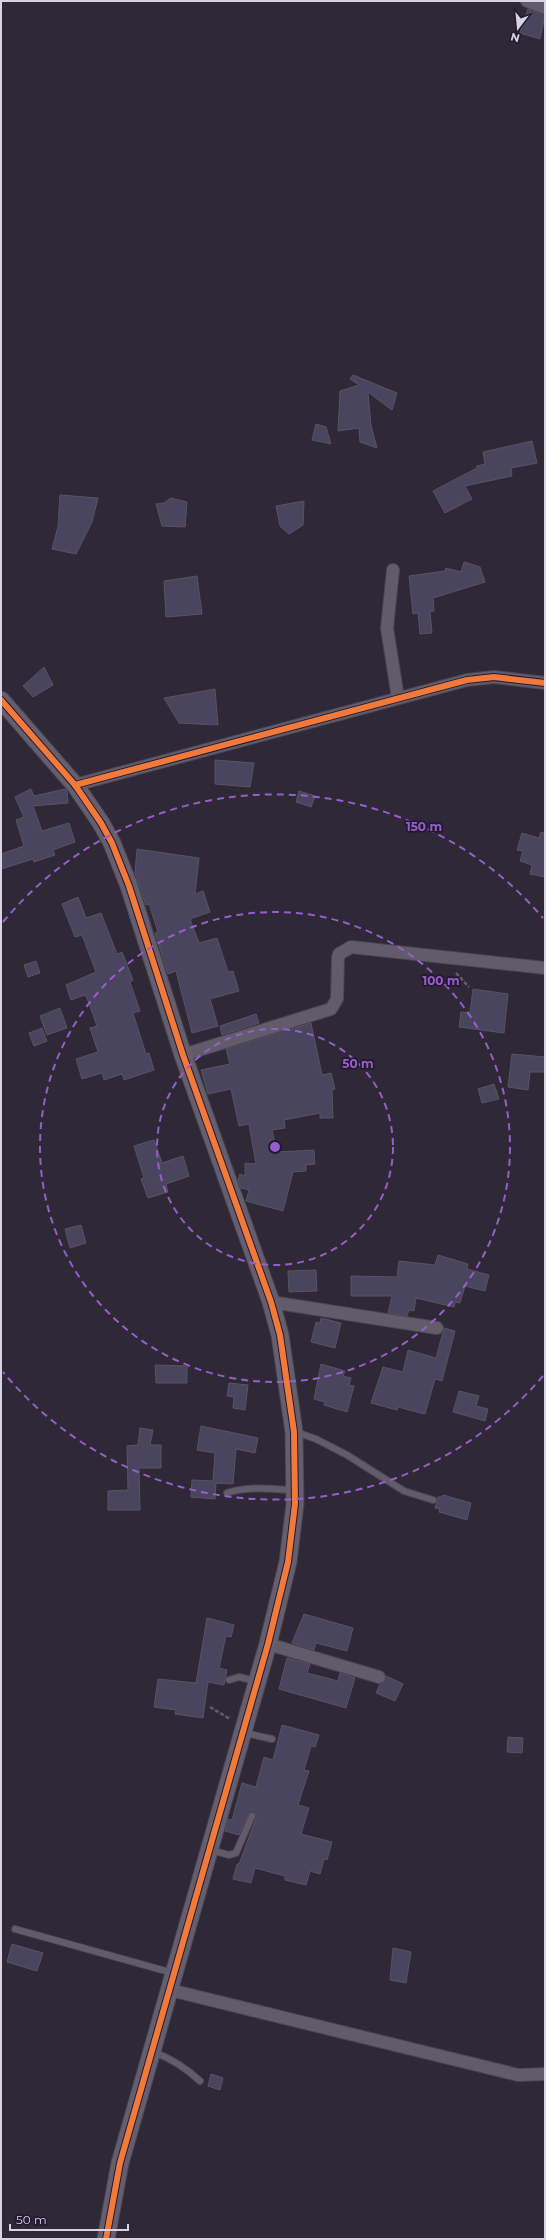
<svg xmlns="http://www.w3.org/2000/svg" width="546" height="2240" font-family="Montserrat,sans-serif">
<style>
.building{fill:#4a455e;stroke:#575461}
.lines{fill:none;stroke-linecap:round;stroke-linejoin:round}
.lane-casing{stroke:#4a4551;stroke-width:8}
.street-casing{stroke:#4a4551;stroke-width:14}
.secondary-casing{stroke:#4a4551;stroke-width:19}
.path{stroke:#635e6a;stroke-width:2.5;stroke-dasharray:4 2;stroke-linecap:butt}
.lane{stroke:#625c6a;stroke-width:6}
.street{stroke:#625c6a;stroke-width:12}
.secondary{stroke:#655e6e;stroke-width:17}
.cycleway-casing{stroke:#241832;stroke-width:8}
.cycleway{stroke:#f17a3a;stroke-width:6}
.ring{fill:none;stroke:#975eca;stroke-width:2;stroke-dasharray:7 5}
.centre{fill:#975eca;stroke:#241832;stroke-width:2}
.ring-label{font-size:12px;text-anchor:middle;font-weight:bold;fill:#975eca;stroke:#241832;stroke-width:3.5;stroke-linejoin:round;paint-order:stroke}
</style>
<rect width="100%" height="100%" fill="#2f2837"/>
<g class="building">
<polygon points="528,9 545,15 540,39 520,33"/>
<polygon points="353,375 397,393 392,410 368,392 371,426 377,448 360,442 359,428 338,431 340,391 359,385 350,379"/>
<polygon points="316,424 326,427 331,444 312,440"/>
<polygon points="532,441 537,463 511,468 512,476 465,486 472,499 445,513 433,491 477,468 477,466 485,464 483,452"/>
<polygon points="60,495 98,498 92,522 76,554 52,549 58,527"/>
<polygon points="171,498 187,502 185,527 162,526 156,504 164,503"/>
<polygon points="304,501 303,525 289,534 280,526 276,506"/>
<polygon points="464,562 480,567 485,582 433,598 434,611 430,612 432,633 420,634 418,613 413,614 409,576 445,571 446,568 461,572"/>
<polygon points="197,576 202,614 166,617 164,581"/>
<polygon points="44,667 53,685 33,697 23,686"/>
<polygon points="215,689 218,725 179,723 164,698"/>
<polygon points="215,760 254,763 250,787 215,784"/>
<polygon points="31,789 34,796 65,789 67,791 68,803 33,806 42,831 69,823 75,842 53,850 55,855 34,862 33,859 1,869 1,854 24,846 16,820 24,817 15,797"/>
<polygon points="299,791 315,796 311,807 296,802"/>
<polygon points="541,832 545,833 545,877 530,874 532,865 520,861 523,851 517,850 522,833 539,838"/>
<polygon points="137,849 199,858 195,894 203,891 210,912 190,919 199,943 217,938 228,972 233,971 239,991 210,999 218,1026 192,1033 176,971 168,974 155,933 158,932 149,904 146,905 135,873"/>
<polygon points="78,897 86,918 101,913 117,954 122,952 133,980 130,982 140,1011 133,1013 146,1054 149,1053 154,1070 124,1080 122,1074 104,1080 102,1073 82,1079 76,1059 98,1052 90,1028 97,1026 87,998 85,995 71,1000 66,985 96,972 82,935 75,937 62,904"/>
<polygon points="36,961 40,973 28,977 24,965"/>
<polygon points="473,989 508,994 504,1033 459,1027 461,1012 470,1013"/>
<polygon points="60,1008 67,1028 47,1035 40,1016"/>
<polygon points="256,1014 259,1023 222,1035 220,1026"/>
<polygon points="311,1023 322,1075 331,1073 335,1089 332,1090 333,1118 320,1118 320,1113 284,1120 285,1128 272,1130 277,1152 314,1150 315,1164 306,1165 306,1171 293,1172 283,1211 246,1201 249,1190 241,1188 238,1180 240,1174 245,1176 245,1163 256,1164 249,1124 239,1126 231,1089 208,1094 201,1070 230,1064 226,1049"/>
<polygon points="42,1028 47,1041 34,1046 29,1033"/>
<polygon points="512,1054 545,1057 545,1072 530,1072 528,1090 508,1087"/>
<polygon points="494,1084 499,1099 482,1103 478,1089"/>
<polygon points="154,1140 162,1163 183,1156 189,1176 166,1184 168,1192 148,1198 141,1179 144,1178 134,1146"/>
<polygon points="81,1225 86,1243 70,1248 65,1229"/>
<polygon points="438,1255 468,1264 467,1269 489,1275 485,1291 465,1286 460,1303 455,1302 454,1307 416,1298 414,1311 409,1310 407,1316 388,1313 392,1296 351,1296 351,1276 397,1277 399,1261 435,1265"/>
<polygon points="316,1270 317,1291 289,1292 288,1271"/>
<polygon points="321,1318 341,1323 335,1348 311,1342 316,1322 320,1323"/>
<polygon points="444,1328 455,1331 442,1381 435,1379 425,1414 398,1407 397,1410 371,1403 383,1367 403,1372 408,1350 436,1358"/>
<polygon points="321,1364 345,1371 343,1376 351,1378 349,1385 354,1386 347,1412 324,1405 325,1402 314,1399"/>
<polygon points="155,1365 187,1366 187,1383 156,1383"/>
<polygon points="229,1383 248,1385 245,1410 233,1408 234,1397 227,1396"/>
<polygon points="459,1391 479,1396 476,1406 488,1409 485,1421 453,1412"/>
<polygon points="201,1426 258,1438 255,1453 236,1449 233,1484 216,1483 215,1499 191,1497 192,1480 213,1481 215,1453 197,1450"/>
<polygon points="140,1428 153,1430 150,1445 161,1445 161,1468 139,1468 140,1510 108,1510 108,1491 128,1490 127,1446 138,1445"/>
<polygon points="443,1495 471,1503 467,1520 439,1512 440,1509 435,1508 438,1497 442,1497"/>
<polygon points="304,1614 353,1628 347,1651 316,1643 314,1650 292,1643"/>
<polygon points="207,1618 234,1625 231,1637 226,1636 219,1668 227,1670 224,1685 208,1682 203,1718 175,1714 176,1710 154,1707 158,1679 196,1683"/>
<polygon points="287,1658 310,1664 307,1673 338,1681 340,1673 355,1678 346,1708 279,1689"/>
<polygon points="386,1676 403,1684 395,1701 376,1693 380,1684 384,1682"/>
<polygon points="282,1725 319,1735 315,1747 311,1746 304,1770 309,1771 298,1805 309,1808 301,1834 332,1842 327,1860 324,1859 320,1874 310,1871 306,1885 285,1880 285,1876 255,1868 251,1883 233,1879 237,1864 239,1864 256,1818 256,1814 249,1813 239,1835 225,1831 228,1819 232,1820 242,1783 256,1787 264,1757 273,1760"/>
<polygon points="508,1737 523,1738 522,1753 507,1752"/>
<polygon points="12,1944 43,1953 37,1971 7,1962"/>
<polygon points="393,1948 411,1952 406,1983 390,1980"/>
<polygon points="211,2074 223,2078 220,2090 208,2086"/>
</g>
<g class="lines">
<defs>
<g id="lane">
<polyline points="296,1432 316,1439 347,1455 404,1491 433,1500"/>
<path d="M 227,1493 C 248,1486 271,1489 293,1490"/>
<polyline points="229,1680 239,1677 256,1681"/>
<polyline points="245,1733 272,1739"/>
<polyline points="211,1850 229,1855 236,1853 252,1816"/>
<polyline points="15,1929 173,1973"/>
<path d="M 154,2052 C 172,2059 186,2068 200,2081"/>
</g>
<g id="street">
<polyline points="527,1 545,8"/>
<polyline points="393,570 387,628 398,698"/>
<polyline points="75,785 467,680 494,677 545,683"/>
<polyline points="183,1055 331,1009 337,999 338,958 339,954 351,947 545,968"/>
<polyline points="271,1302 437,1328"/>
<polyline points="268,1644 379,1677"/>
<polyline points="170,1990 518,2075 545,2074"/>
</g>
<polyline id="secondary" points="1,700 75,785 101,823 112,843 129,886 183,1055 271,1302 280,1335 294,1432 295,1504 288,1562 268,1644 120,2163 106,2239"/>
</defs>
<use href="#lane" class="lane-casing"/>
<use href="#street" class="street-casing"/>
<use href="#secondary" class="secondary-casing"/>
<g class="path">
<polyline points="456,973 469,987"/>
<polyline points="210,1707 230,1719"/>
</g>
<use href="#lane" class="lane"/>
<use href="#street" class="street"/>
<use href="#secondary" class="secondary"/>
<defs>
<g id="cycleway">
<polyline points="1,700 75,785 101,823 112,843 129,886 183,1055 271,1302 280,1335 294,1432 295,1504 288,1562 268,1644 120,2163 106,2239"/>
<polyline points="75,785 467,680 494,677 545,683"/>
</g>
</defs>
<use href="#cycleway" class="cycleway-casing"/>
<use href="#cycleway" class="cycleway"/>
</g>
<g class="ring">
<circle cx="275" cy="1147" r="118"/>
<circle cx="275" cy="1147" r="235"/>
<path d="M543 1376A353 353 0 0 1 3 1372M3 922A353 353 0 0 1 543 918"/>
</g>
<circle cx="275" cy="1147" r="6" class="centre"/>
<g class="ring-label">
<text x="424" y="831">150 m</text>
<text x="441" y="985">100 m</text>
<text x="358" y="1068">50 m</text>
</g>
<rect width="546" height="2240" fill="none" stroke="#d9d2e3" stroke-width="4"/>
<g transform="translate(518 28) rotate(196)" stroke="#241832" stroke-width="3" paint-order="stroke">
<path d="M0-3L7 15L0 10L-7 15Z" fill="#d9d2e3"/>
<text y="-6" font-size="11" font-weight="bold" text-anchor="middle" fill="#d9d2e3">N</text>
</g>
<path d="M10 2224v6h118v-6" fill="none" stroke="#d9d2e3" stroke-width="2"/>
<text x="16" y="2224" font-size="12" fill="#d9d2e3" stroke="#241832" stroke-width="3" paint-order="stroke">50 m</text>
</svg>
